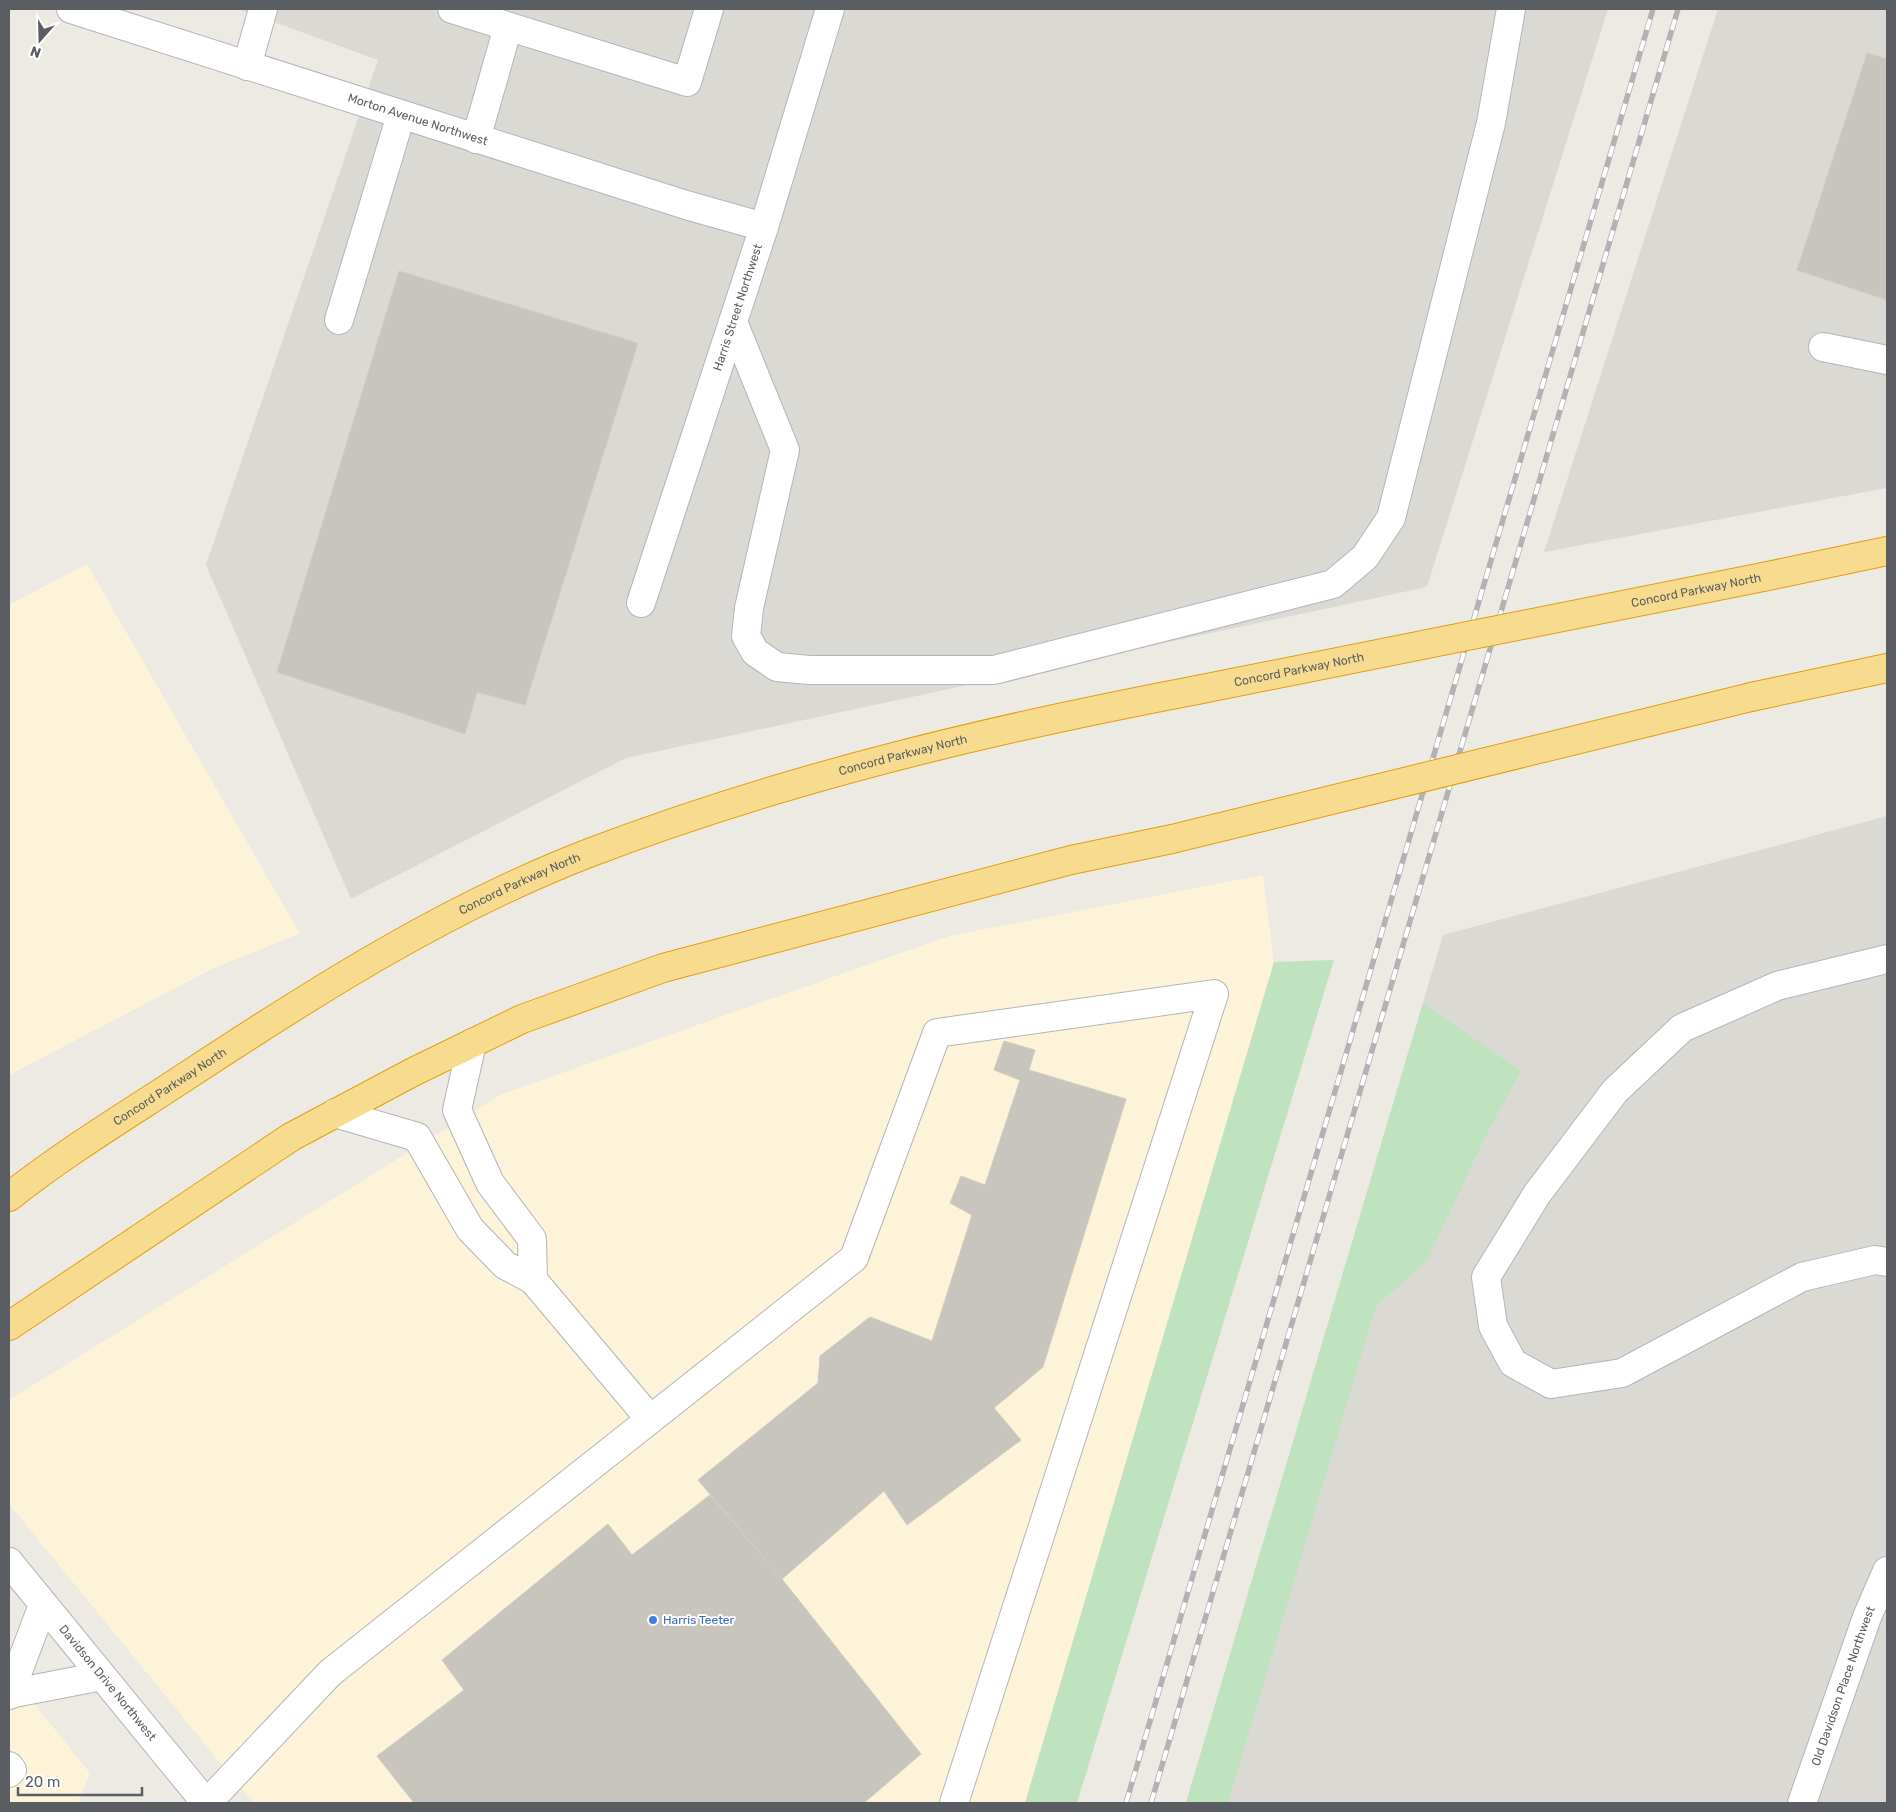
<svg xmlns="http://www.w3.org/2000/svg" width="1896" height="1812" font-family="Rubik,sans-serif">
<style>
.commercial{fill:#fcf3d8}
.industrial{fill:#dbd9d4}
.green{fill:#bfe3bf}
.building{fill:#c8c5bf;stroke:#d1ccc1}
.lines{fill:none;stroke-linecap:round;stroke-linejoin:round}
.minor-casing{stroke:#b3b5b9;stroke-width:30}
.highway-casing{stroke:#e19f0d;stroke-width:30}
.minor{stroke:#fff;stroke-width:28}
.highway{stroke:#f7dc8f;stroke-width:28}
.rail-casing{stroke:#b1b2b2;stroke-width:5.5}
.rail{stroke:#fff;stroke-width:4;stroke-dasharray:11;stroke-linecap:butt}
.highway-bridge-casing{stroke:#e19f0d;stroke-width:30;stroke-linecap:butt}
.highway-bridge{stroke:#f7dc8f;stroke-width:28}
.shop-dot{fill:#3f7fe0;stroke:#fff;stroke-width:2}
.labels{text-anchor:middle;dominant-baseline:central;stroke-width:4;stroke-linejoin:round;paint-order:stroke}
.street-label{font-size:12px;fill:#5a5e62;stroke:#fff}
.shop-label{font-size:12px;fill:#366cbe;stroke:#fff;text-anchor:start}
</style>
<rect width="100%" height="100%" fill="#eceae2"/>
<g class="commercial">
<polygon points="87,564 300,934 214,968 9,1075 9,605"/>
<polygon points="1263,875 1274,962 1025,1803 253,1803 9,1504 9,1400 502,1094 949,936"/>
<polygon points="9,1672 90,1773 78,1803 9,1803"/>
</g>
<g class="industrial">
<polygon points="238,9 1608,9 1427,587 626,758 351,899 206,565 378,60"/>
<polygon points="1718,9 1887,9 1887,488 1544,552"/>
<polygon points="1887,816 1887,1803 1186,1803 1443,935"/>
</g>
<g class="green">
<polygon points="1334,960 1077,1803 1025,1803 1274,962"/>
<polygon points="1423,1003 1521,1071 1485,1137 1427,1261 1376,1306 1228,1803 1186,1803"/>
</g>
<g class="building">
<polygon points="1867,53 1887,59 1887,300 1797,270"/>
<polygon points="399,271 638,343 525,705 477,692 465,734 277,672"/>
<polygon points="1004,1041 1035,1050 1029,1070 1126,1099 1043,1367 994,1408 1021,1440 907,1525 884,1491 782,1579 698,1480 818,1383 820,1356 870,1317 932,1341 972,1215 950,1203 961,1176 985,1185 1020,1080 994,1070"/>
<polygon points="710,1495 782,1579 921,1754 864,1803 414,1803 377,1756 464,1690 442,1660 608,1524 632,1555"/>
</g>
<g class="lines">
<defs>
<g id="minor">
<path id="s1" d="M 71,9 L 686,205 L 764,227"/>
<polyline points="452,9 687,82 709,9"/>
<polyline points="247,66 263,9"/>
<polyline points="476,139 508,27"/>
<polyline points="339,320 401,115"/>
<polyline points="733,322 785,450 749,608 746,636 755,652 777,667 809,670 994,670 1333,584 1365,557 1391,518 1491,123 1511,9"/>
<polyline points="1823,347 1887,360"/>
<path id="s2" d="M 641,603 L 764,227 L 830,9"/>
<polyline points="1887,959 1777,986 1682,1028 1615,1091 1537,1194 1486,1277 1493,1326 1513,1363 1551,1384 1622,1373 1802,1277 1875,1260 1887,1262"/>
<polyline points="335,1113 417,1137 470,1229 505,1265 533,1280 532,1239 490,1183 457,1110 472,1043"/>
<polyline points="533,1280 650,1419"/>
<path id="s3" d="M 9,1562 L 206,1803"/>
<polyline points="9,1694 102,1676"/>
<polyline points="9,1695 43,1605"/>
<polyline points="9,1766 12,1770 9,1773"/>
<polyline points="207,1803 330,1673 854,1258 937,1033 1214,994 954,1803"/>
<path id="s4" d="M 1802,1803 L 1867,1617 L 1887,1571"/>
</g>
<g id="highway">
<polyline points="1763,577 1887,551"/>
<polyline points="1751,697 1887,668"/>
<path id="s5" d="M 9,1197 C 63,1154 124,1117 182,1079 C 311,994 444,909 589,853 C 785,778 992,729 1197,690"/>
<polyline points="9,1326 291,1137 413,1072 522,1019 663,968 1071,860 1172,839"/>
</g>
</defs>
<use href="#minor" class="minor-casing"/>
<use href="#highway" class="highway-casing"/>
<use href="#minor" class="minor"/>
<use href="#highway" class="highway"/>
<defs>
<g id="rail">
<polyline points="1126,1803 1653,9"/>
<polyline points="1151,1803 1678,9"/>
</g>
</defs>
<use href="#rail" class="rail-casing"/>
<use href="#rail" class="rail"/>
<defs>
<g id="highway-bridge">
<path id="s6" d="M 1197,690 L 1763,577"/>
<polyline points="1172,839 1751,697"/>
</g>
</defs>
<use href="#highway-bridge" class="highway-bridge-casing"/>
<use href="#highway-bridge" class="highway-bridge"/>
</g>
<circle class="shop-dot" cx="653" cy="1620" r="5"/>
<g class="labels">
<g class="street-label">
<text stroke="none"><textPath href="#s1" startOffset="364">Morton Avenue Northwest</textPath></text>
<text stroke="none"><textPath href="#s2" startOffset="311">Harris Street Northwest</textPath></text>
<text stroke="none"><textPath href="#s6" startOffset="509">Concord Parkway North</textPath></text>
<text stroke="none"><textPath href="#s6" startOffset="104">Concord Parkway North</textPath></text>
<text stroke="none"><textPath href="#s5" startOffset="1005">Concord Parkway North</textPath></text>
<text stroke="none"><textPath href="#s5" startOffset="600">Concord Parkway North</textPath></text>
<text stroke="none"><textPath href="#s5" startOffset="195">Concord Parkway North</textPath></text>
<text stroke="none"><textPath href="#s3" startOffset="156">Davidson Drive Northwest</textPath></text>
<text stroke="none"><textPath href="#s4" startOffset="124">Old Davidson Place Northwest</textPath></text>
</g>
<g class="shop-label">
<text x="663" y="1620">Harris Teeter</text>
</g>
</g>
<rect width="1896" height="1812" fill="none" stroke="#5a5e62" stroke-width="20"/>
<g transform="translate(40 40) rotate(200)" stroke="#ffffff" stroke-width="4" paint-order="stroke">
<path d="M0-4L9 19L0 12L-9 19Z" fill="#5a5e62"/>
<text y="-8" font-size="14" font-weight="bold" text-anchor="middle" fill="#5a5e62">N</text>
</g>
<path d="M18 1787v8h124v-8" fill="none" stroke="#5a5e62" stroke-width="2.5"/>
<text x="25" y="1787" font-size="15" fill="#5a5e62" stroke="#ffffff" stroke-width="4" paint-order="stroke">20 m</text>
</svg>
